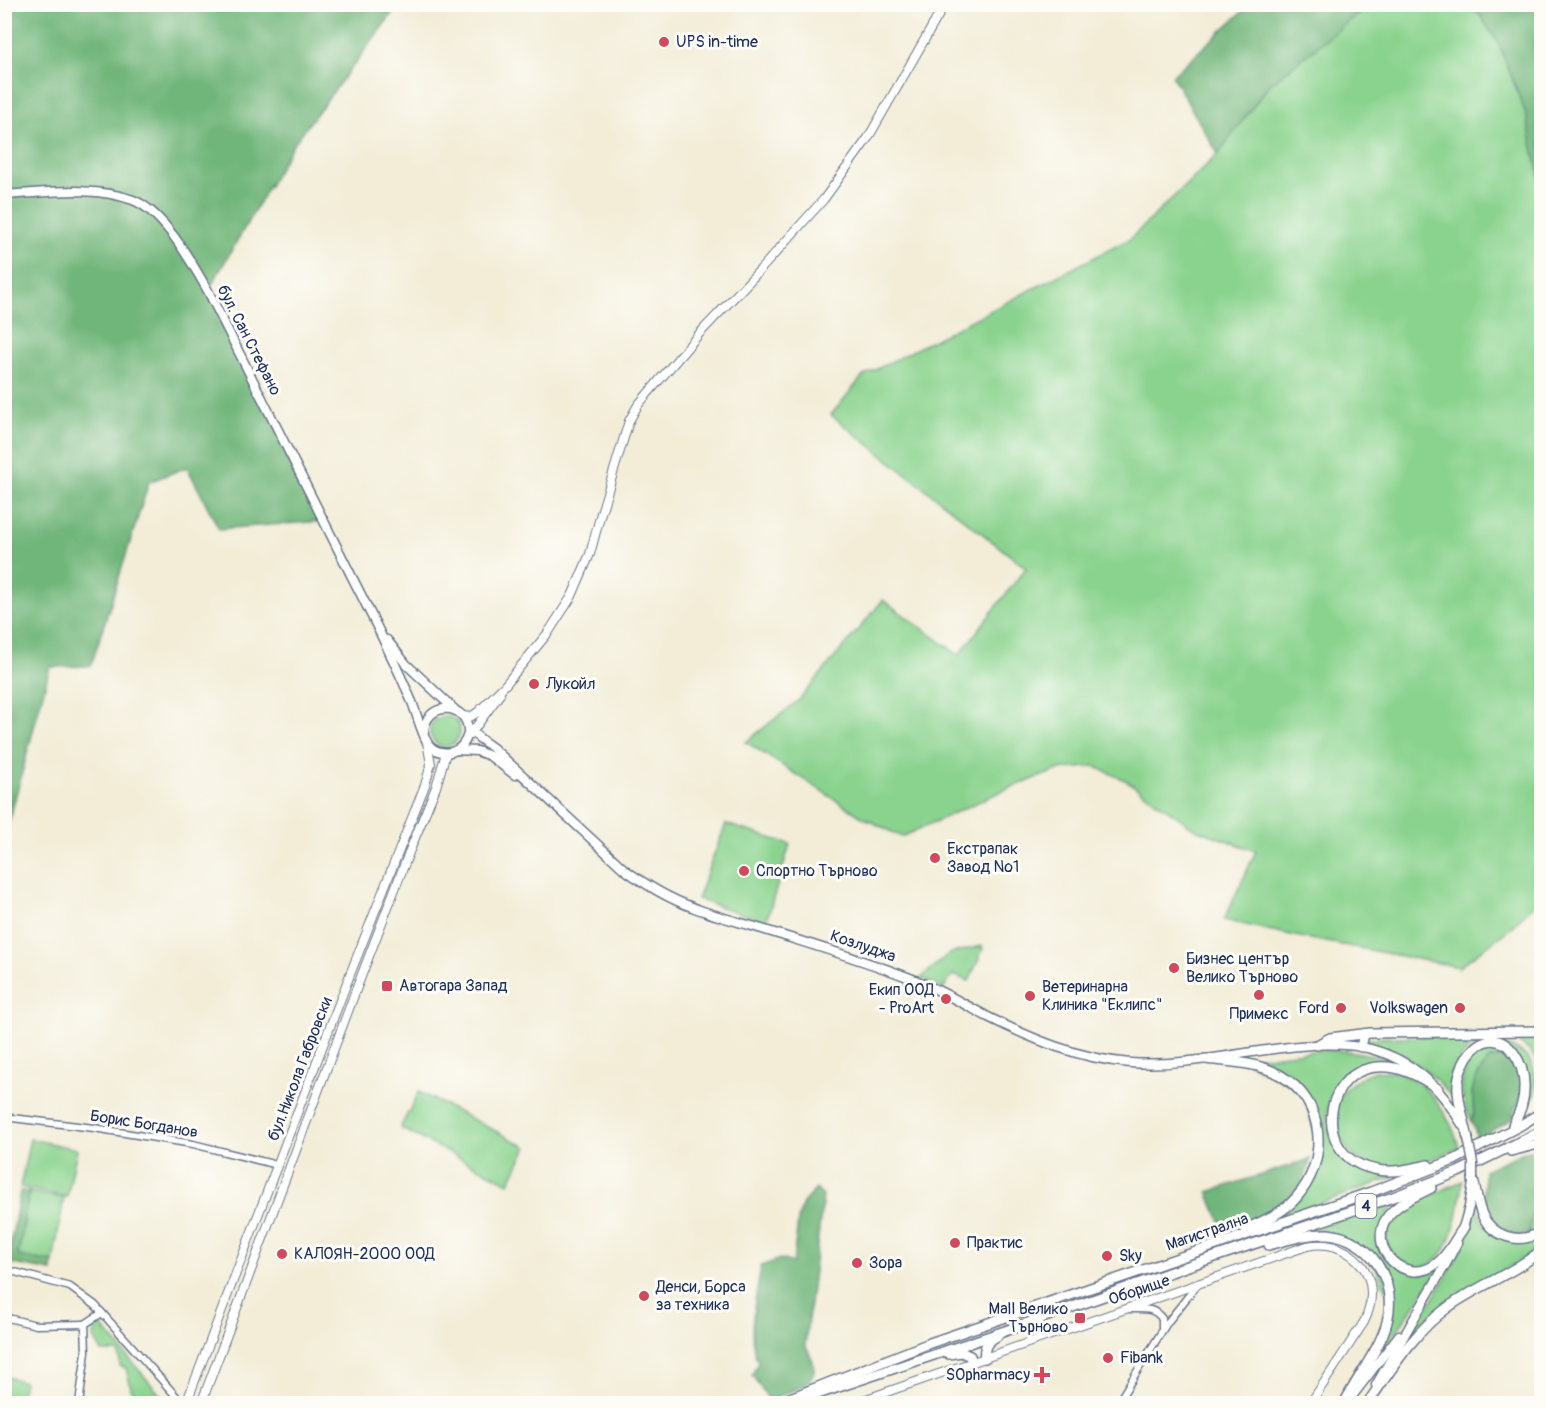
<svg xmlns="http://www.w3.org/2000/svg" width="1546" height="1408" font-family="Pangolin,sans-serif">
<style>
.green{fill:#8ad38e;stroke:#528176;stroke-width:1.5}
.forest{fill:#6fb579;stroke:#45726c;stroke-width:1.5}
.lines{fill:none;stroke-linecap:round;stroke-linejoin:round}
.minor-casing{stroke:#677289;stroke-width:9}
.tertiary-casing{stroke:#677289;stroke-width:10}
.secondary-casing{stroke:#677289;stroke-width:11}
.primary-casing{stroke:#677289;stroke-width:12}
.minor{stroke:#fff;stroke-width:6}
.tertiary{stroke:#fff;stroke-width:8}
.secondary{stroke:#fff;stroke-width:8}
.primary{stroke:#fff;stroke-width:9}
.secondary-bridge-casing{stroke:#677289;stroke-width:11;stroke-linecap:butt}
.secondary-bridge{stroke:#fff;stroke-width:8}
.poi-dot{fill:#d1495b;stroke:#fdfcf7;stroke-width:2}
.labels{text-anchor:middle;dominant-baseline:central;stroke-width:6;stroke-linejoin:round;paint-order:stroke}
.shield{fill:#fdfcf7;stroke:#5f6c8c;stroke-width:1.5}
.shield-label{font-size:15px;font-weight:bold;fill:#1b2f5e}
.poi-label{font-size:16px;fill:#1b2f5e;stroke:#fdfcf7;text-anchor:start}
.street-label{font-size:16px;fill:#1b2f5e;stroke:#fdfcf7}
</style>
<rect width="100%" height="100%" fill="#fdfcf7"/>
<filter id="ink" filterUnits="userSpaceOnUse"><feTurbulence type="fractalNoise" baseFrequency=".0167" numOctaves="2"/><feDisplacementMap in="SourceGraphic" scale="12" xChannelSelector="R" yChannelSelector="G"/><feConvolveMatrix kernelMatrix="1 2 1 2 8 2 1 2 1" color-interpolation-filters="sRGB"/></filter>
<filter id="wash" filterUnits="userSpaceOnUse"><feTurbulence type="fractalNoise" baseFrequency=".008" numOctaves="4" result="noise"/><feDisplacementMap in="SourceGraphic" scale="24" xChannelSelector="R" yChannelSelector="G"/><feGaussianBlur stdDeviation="1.35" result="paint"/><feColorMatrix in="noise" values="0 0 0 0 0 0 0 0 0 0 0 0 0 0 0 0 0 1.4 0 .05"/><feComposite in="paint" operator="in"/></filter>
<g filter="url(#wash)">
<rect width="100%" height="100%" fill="#f3edd8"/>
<g class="green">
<polygon points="1369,5 1448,5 1478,12 1498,42 1526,114 1542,187 1542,897 1508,930 1459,967 1295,936 1224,920 1256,851 1195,829 1127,781 1094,766 1058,770 1002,791 902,837 862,817 746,742 800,699 883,600 959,655 1026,568 831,415 863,376 1130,239 1218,154 1269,85"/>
<circle cx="445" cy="731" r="15"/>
<polygon points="726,824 790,844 766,922 697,899"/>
<polygon points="982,946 983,949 969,981 953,975 943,989 921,978 945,957 951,953"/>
<path d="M 1541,1034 L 1541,1071 C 1531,1044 1510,1032 1483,1043 C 1470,1047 1461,1054 1457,1067 C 1453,1079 1455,1092 1457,1104 C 1431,1070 1408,1053 1366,1043 L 1367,1038 Z"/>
<path d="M 1492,1045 C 1501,1046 1512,1046 1519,1051 C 1536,1061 1541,1085 1531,1101 C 1526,1109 1520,1112 1513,1116 L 1512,1113 L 1516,1102 L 1526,1088 L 1498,1057 L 1488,1060 C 1478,1076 1473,1082 1473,1102 C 1473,1109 1475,1115 1472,1122 C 1463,1102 1457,1087 1467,1066 C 1473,1054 1480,1049 1492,1045 Z"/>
<path d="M 1323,1050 C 1348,1050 1371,1053 1394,1062 L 1393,1064 C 1379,1063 1356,1069 1345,1078 C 1319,1099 1324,1140 1347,1160 C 1355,1167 1366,1172 1376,1174 C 1383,1175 1388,1175 1394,1177 L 1277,1219 L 1278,1216 L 1302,1197 L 1313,1180 L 1321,1157 L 1303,1091 L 1241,1059 Z"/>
<path d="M 1375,1071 C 1382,1072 1391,1071 1399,1073 C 1428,1081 1453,1121 1459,1148 C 1432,1159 1404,1173 1375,1166 C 1344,1160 1325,1122 1342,1094 C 1350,1082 1361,1076 1375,1071 Z"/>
<polygon points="419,1092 527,1147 509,1183 400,1128"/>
<polygon points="30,1139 77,1149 67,1197 20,1187"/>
<path d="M 1462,1181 C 1460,1204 1456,1237 1440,1256 C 1412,1288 1361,1245 1401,1210 Z"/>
<polygon points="29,1192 64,1198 53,1262 18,1256"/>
<polygon points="1411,1195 1389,1211 1382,1252 1421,1274 1427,1273 1440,1268 1361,1384 1393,1306 1368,1249 1309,1231"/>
<polygon points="1541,1196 1541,1226 1528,1235 1535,1202"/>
<path d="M 1476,1205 L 1484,1225 L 1541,1235 L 1541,1245 L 1530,1255 L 1448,1303 L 1426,1320 L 1414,1332 L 1411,1333 C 1436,1292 1467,1252 1476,1205 Z"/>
<polygon points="100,1324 167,1403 133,1403 134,1400 126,1368 120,1366 119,1352 102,1352 94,1338 95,1327"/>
<polygon points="5,1376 24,1382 19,1403 5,1403"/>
</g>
<g class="forest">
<polygon points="1251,4 1369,5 1269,85 1218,154 1172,76"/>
<polygon points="4,5 399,5 292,146 208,291 323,521 219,529 187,467 149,482 91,666 50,667 6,833 4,833"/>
<polygon points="1448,5 1541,5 1541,186 1526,114 1498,42 1478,12"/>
<path d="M 1498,1057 C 1512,1059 1534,1070 1526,1088 C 1523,1096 1516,1103 1512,1113 L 1513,1116 L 1515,1117 L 1478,1139 L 1472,1122 L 1474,1114 L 1472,1092 L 1475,1080 L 1488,1060 Z"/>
<polygon points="1541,1149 1541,1163 1535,1166 1541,1184 1541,1196 1535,1202 1528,1235 1517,1236 1495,1227 1487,1214 1484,1205 1484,1170 1528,1150"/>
<path d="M 1310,1159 C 1304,1202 1259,1218 1224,1231 L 1208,1192 Z"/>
<path d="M 816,1189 L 823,1196 L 805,1345 C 808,1351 814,1360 814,1368 C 816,1386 783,1394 769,1400 L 752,1375 L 758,1362 C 745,1334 757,1296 761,1266 L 780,1259 L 793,1263 L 798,1220 L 803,1203 Z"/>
<polygon points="20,1191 29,1192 18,1256 53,1262 52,1271 7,1263"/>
</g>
</g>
<g filter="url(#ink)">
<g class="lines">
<defs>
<g id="minor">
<polyline points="4,1117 94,1128 193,1144 277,1165"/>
<polyline points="4,1269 70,1287 95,1305 183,1404"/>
<path d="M 1130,1309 C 1143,1309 1154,1307 1162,1319 L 1162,1329"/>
<polyline points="4,1317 36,1325 85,1324"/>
<polyline points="79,1404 86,1352 85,1324 102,1313"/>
<polyline points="1117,1404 1167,1323 1197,1285"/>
</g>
<g id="tertiary">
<polyline points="461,715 467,717 472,716 478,712 505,685 548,633 572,596 590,554 601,513 629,421 638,405 699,334 760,270 824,199 868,138 945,4"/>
<polyline points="470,735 500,694"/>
<polyline points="186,1404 349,977 425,785 431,764 427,742"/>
<polyline points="201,1404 359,982 410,850 436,787 446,753"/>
<path d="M 852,1404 L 1307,1246 C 1338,1239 1371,1260 1371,1294 C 1371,1304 1368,1314 1364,1322 L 1310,1404"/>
</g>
<g id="secondary">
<path d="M 4,195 C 46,193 93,185 133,200 C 146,205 159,218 168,229 C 184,248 196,270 208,291 L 352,577 C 373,618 394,660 412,702 C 416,712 423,738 429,745 C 436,753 449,755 458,749 C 464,745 469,736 468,729 C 465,701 425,702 424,732"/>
<polyline points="387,640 406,664 455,710"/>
<path d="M 468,728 L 479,738 L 493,748 L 624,869 C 646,885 667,898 692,907 C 715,916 739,922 762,929 C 812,945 861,959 910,978 C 937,988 962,1003 988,1017 C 1032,1039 1080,1059 1130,1063 C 1187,1067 1243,1051 1299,1046 C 1323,1044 1348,1043 1371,1049 C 1415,1061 1441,1088 1463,1126"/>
<polyline points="456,750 477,751 490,756 515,775"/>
<polyline points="1462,1231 1469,1207 1473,1183"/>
<polyline points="1376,1385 1420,1308 1446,1264 1457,1243"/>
<polyline points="1347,1403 1399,1335"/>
</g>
<g id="primary">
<polyline points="1317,1045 1330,1038 1370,1033 1542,1031"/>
<polyline points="1361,1047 1364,1034"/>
<path d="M 1205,1059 C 1230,1062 1258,1062 1280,1075 C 1326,1101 1329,1161 1296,1198 C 1283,1213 1263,1221 1246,1229"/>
<path d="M 1468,1138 C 1464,1120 1457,1101 1458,1083 C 1459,1073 1462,1066 1467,1057 C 1498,1010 1546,1071 1513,1125"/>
<polyline points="1511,1151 1534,1145 1542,1145"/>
<path d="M 1428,1165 C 1409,1169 1391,1174 1373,1169 C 1293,1151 1336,1014 1438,1089"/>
<path d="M 1473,1179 C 1476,1190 1477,1202 1481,1212 C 1491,1237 1520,1246 1542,1231"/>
<path d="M 1431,1188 C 1417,1195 1398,1203 1388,1216 C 1365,1248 1405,1287 1436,1264 C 1448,1256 1455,1239 1464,1227"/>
<path d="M 1269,1245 C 1288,1240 1307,1233 1328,1234 C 1370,1238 1398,1281 1387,1322 C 1380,1349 1357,1377 1344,1404"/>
<polyline points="949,1354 961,1352 970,1356 972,1362"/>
<path d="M 985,1358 C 983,1346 988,1341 997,1336"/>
<polyline points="794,1402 1011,1329 1185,1267 1393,1197 1458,1172 1542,1131"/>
<polyline points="775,1404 930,1343 1371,1192 1454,1160 1521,1125 1542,1112"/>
<path d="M 1367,1404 C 1391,1370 1413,1333 1447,1308 C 1477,1286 1513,1274 1542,1250"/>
</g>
</defs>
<use href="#minor" class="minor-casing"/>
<use href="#tertiary" class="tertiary-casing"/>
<use href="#secondary" class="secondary-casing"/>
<use href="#primary" class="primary-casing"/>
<use href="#minor" class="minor"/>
<use href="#tertiary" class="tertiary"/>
<use href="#secondary" class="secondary"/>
<use href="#primary" class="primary"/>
<defs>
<polyline id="secondary-bridge" points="1468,1138 1473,1163 1473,1179"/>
</defs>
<use href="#secondary-bridge" class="secondary-bridge-casing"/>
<use href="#secondary-bridge" class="secondary-bridge"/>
</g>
</g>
<g class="poi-dot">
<circle cx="664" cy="42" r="6"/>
<circle cx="534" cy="684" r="6"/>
<circle cx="935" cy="858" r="6"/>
<circle cx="744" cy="871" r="6"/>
<circle cx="1174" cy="968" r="6"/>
<rect x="381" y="980" width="12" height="12" rx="3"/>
<circle cx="1259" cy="995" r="6"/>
<circle cx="1030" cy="996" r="6"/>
<circle cx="946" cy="999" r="6"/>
<circle cx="1341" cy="1008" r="6"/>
<circle cx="1460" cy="1008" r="6"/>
<circle cx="955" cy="1243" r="6"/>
<circle cx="282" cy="1254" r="6"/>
<circle cx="1107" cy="1256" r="6"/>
<circle cx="857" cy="1263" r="6"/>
<circle cx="644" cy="1296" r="6"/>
<rect x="1074" y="1312" width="12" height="12" rx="3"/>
<circle cx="1108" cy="1358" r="6"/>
<path d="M1039 1366h6v6h6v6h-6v6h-6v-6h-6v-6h6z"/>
</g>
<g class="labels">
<rect class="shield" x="1355.5" y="1194" width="21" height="24" rx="4.5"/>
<g class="shield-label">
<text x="1366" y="1206">4</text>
</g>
<g class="poi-label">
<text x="676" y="42">UPS in-time</text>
<text x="546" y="684">Лукойл</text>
<text x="947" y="849">Екстрапак<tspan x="947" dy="18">Завод №1</tspan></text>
<text x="756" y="871">Спортно Търново</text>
<text x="1186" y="959">Бизнес център<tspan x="1186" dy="18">Велико Търново</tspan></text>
<text x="399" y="986">Автогара Запад</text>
<text x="1042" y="987">Ветеринарна<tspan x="1042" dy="18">Клиника "Еклипс"</tspan></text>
<text x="934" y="990" text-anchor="end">Екип ООД<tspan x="934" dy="18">- ProArt</tspan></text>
<text x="1329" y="1008" text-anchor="end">Ford</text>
<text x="1448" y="1008" text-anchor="end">Volkswagen</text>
<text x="1259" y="1014" text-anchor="middle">Примекс</text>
<text x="967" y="1243">Практис</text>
<text x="294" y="1254">КАЛОЯН-2000 ООД</text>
<text x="1119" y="1256">Sky</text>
<text x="869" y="1263">Зора</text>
<text x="656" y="1287">Денси, Борса<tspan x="656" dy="18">за техника</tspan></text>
<text x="1068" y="1309" text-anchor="end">Mall Велико<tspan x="1068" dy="18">Търново</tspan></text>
<text x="1120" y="1358">Fibank</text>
<text x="1030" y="1375" text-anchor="end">SOpharmacy</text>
</g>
<g class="street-label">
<text transform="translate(249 340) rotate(63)">бул. Сан Стефано</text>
<text transform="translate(863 946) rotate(19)">Козлуджа</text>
<text transform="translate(300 1069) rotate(-69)">бул.Никола Габровски</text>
<text transform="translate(144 1124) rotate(9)">Борис Богданов</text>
<text transform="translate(1207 1232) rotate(-19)">Магистрална</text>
<text transform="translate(1139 1290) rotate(-19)">Оборище</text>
</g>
</g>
<rect width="1546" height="1408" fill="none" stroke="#fdfcf7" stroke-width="24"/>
</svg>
